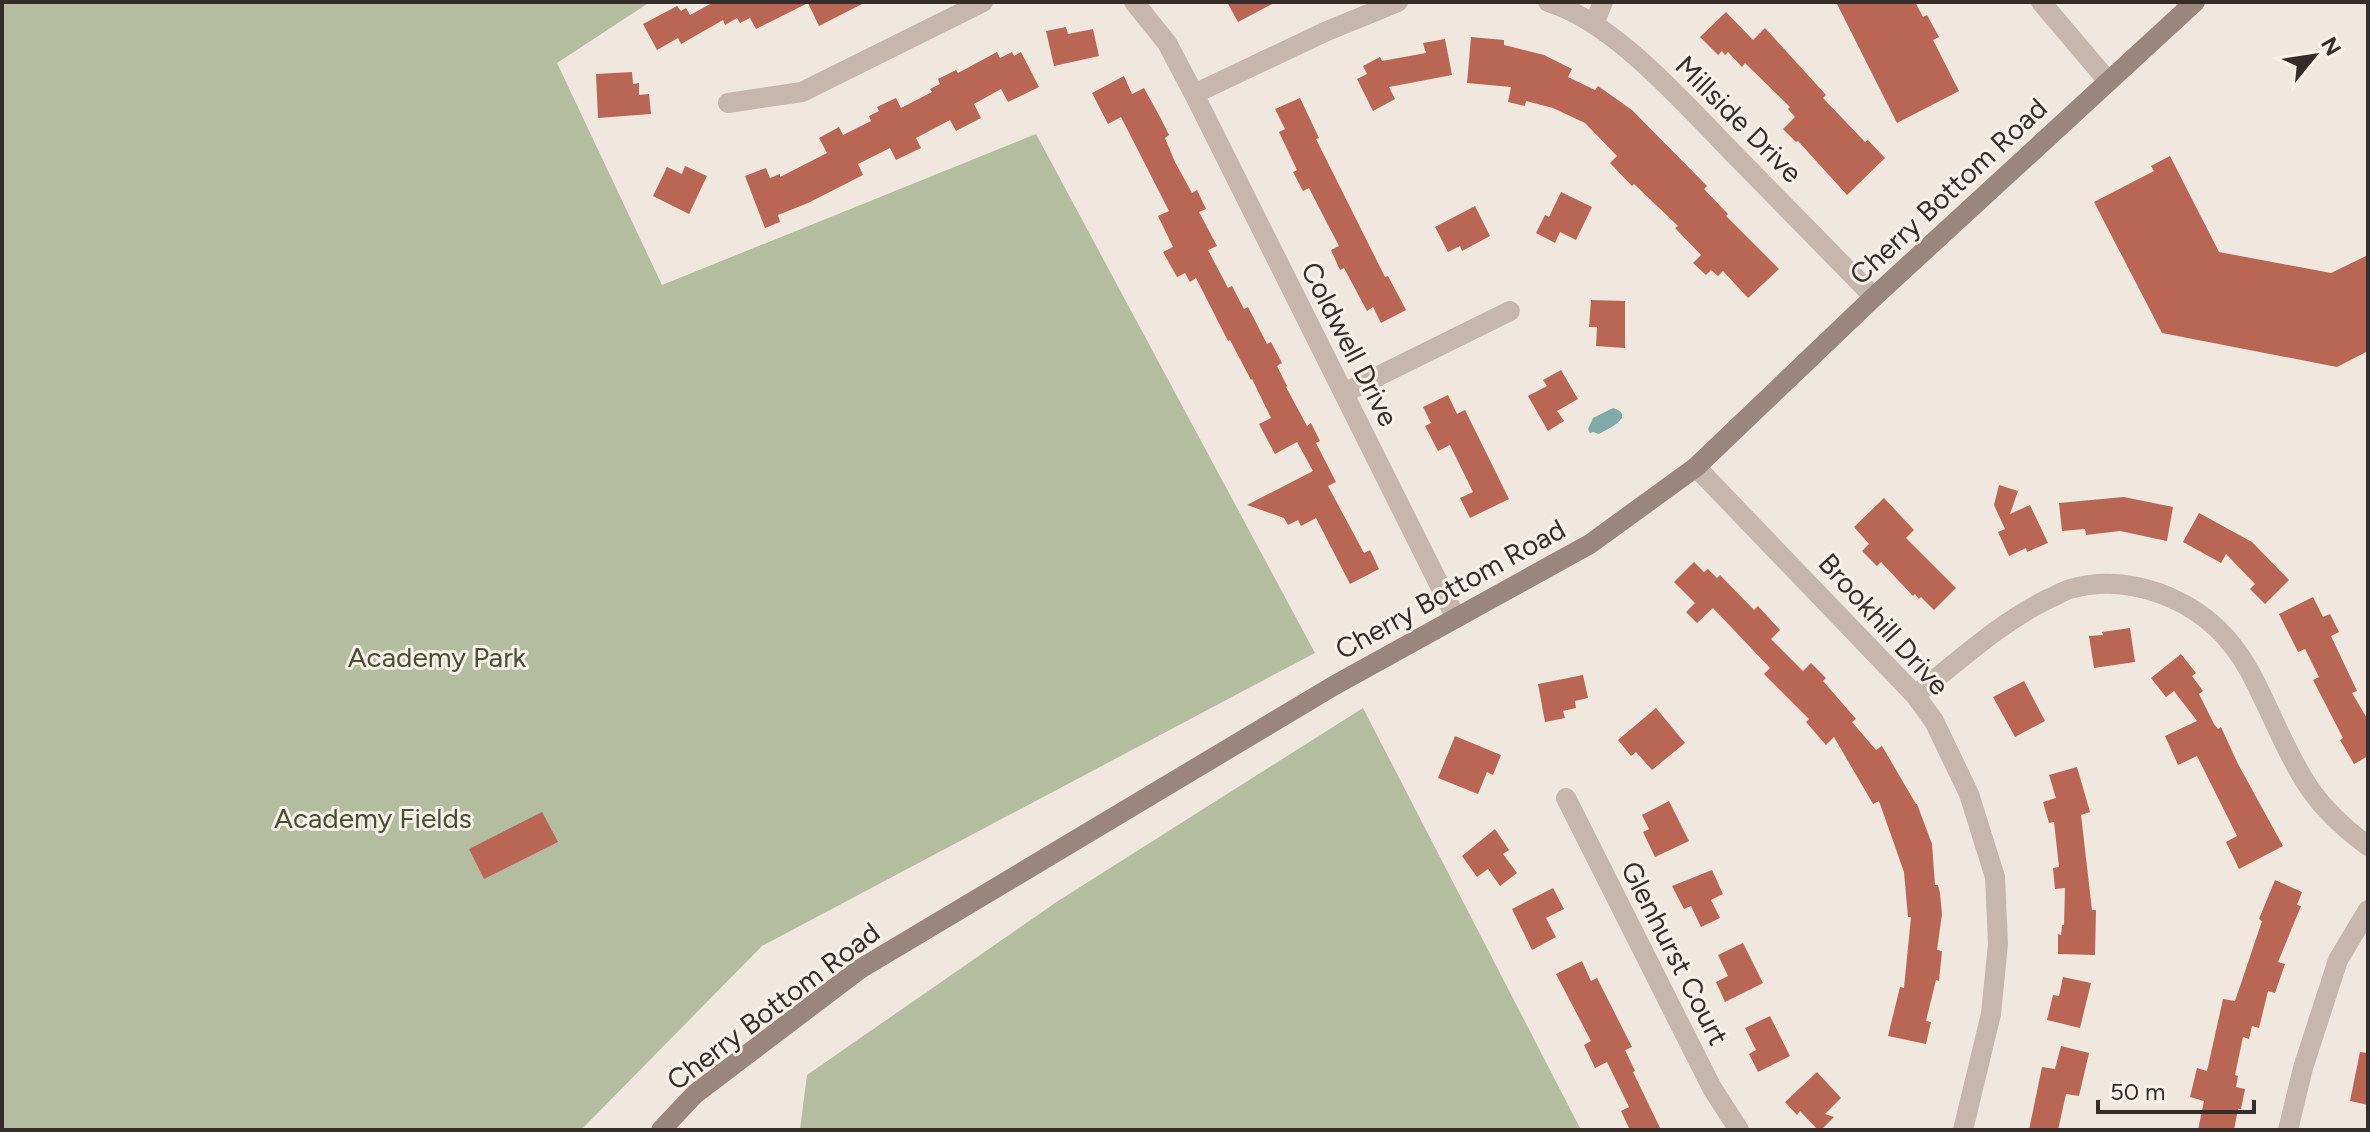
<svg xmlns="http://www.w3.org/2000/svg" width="2370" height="1132" font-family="Figtree,sans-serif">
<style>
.green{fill:#b5bda0}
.water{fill:#81aaa9}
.building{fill:#b96654}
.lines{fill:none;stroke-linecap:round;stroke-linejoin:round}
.minor{stroke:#c7b6ac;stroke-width:20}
.secondary{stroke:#9a867d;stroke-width:20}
.labels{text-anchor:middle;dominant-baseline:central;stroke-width:6;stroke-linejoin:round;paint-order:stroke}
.street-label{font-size:28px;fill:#362d2a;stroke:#f8f1ea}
.park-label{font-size:28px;fill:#475130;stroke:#f8f1ea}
</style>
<rect width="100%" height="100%" fill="#f0e7df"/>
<g class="green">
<polygon points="2,2 650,2 557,63 662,285 1036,134 1315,653 762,946 581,1130 2,1130"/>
<polygon points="1363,708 1581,1130 800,1130 807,1075 1058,901"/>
</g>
<path class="water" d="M 1613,408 C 1637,416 1608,429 1599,434 L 1593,432 L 1590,433 L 1588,429 L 1593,418 Z"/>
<g class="building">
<polygon points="714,2 866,2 819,26 808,3 756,29 750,18 740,23 737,18 725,25 723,20 681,44 678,38 657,50 643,24 677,6 681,11 686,8 690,15"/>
<polygon points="1227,2 1276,2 1238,22"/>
<polygon points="1836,2 1915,2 1923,17 1927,15 1939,37 1933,40 1959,91 1897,123"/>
<polygon points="1726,12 1753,40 1765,28 1826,95 1823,98 1865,142 1868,140 1885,158 1847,195 1798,141 1796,142 1783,129 1795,117 1788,109 1790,107 1745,63 1742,67 1728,52 1725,55 1722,51 1718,55 1700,37"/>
<polygon points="1066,27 1068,34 1093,29 1099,56 1054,66 1046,31"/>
<polygon points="1471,37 1504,40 1504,45 1544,55 1572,69 1568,77 1595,90 1598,86 1632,110 1707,186 1704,189 1728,214 1726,216 1779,269 1748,298 1723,271 1718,276 1711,270 1706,275 1693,263 1701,255 1675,228 1678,226 1634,184 1632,186 1610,163 1617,156 1585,123 1553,108 1526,101 1525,106 1508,102 1511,87 1467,83"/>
<polygon points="1445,39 1452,75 1389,87 1395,99 1373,111 1357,79 1367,74 1363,66 1380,57 1382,61 1426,53 1423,43"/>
<polygon points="997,52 1000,58 1012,52 1014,56 1021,52 1039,87 1008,102 1001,89 974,104 981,118 956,131 950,120 916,138 921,148 896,160 890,148 858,164 863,175 808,203 778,215 780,222 765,228 745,176 766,168 770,178 780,174 780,177 827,153 819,138 839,127 843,135 871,121 869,116 879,111 877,107 896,98 901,108 932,92 930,89 940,84 938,79 956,70 958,73"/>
<polygon points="632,72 633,84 639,83 639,95 649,94 651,114 598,118 596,74"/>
<polygon points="1124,76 1132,94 1144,88 1160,117 1169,135 1165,138 1175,162 1192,193 1197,190 1206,209 1199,212 1217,246 1208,250 1228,288 1232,286 1244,309 1248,307 1267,344 1271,342 1282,363 1277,366 1287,386 1286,387 1307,426 1311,423 1320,441 1316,443 1336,482 1328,486 1364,553 1370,550 1379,569 1350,584 1316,518 1301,526 1298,520 1288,525 1284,518 1247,505 1313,471 1297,442 1275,454 1259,424 1271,418 1252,379 1251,380 1230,340 1228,341 1196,278 1190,282 1185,273 1177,277 1163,252 1173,247 1158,216 1169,211 1121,117 1108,124 1092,93"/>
<polygon points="1300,98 1319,138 1316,139 1385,277 1388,276 1406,310 1381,323 1373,307 1367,311 1344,268 1340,270 1331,250 1339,246 1328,225 1309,188 1303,191 1293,172 1297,170 1279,132 1285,129 1275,109"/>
<polygon points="2170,156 2219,252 2331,273 2368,255 2368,351 2337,367 2162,333 2094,202 2154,171 2151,166"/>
<polygon points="685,166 707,176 689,214 653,196 667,167 682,174"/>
<polygon points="1561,192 1592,207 1576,240 1560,232 1555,243 1536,233 1545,215 1549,217"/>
<polygon points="1475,206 1490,236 1462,251 1460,246 1448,252 1435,227"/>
<polygon points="1591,300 1625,301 1625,348 1596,346 1597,327 1589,327"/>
<polygon points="1561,370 1578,399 1557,411 1564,421 1548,431 1528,396 1547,386 1543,380"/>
<polygon points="1448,395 1457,414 1465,410 1509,499 1470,518 1460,498 1473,492 1450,445 1438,451 1425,426 1431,423 1423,407"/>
<polygon points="1999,485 2018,491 2010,514 2030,505 2048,543 2027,552 2026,548 2009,556 1998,532 2005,529 1994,505"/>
<polygon points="2124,497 2173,507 2167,541 2120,531 2086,535 2085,529 2062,531 2059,503"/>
<polygon points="1884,498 1914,530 1906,538 1956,588 1934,610 1921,597 1919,599 1915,594 1913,596 1881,562 1877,566 1862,551 1869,544 1854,527"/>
<polygon points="2199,513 2252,542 2289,580 2265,604 2250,589 2255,584 2226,554 2221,563 2183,542"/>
<polygon points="1694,562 1704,572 1708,569 1717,578 1720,575 1754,610 1758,606 1780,630 1771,639 1803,671 1811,663 1826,678 1823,681 1856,719 1852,722 1876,750 1882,746 1916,804 1917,804 1932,844 1935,885 1938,885 1940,893 1942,914 1937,950 1942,951 1939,981 1936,980 1926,1021 1931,1022 1926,1044 1888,1036 1900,987 1904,988 1911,917 1908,917 1904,872 1879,801 1873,804 1834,737 1826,745 1806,722 1809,719 1764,674 1770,668 1713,608 1697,623 1686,612 1695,603 1674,582"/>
<polygon points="2313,597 2323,617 2330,614 2339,632 2331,636 2357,691 2352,693 2368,720 2368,756 2354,764 2340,740 2343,738 2313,680 2319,677 2305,649 2298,652 2279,614"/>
<polygon points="2130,628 2135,662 2094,668 2089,636 2103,635 2102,632"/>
<polygon points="2181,654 2196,673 2192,676 2203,691 2199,694 2214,724 2218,729 2221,727 2238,764 2283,846 2239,869 2226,842 2237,836 2197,756 2178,765 2165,736 2197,721 2174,691 2166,697 2151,678"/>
<polygon points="1583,675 1588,698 1575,701 1576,708 1563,711 1565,718 1545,722 1538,684"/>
<polygon points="2024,681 2045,721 2015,737 1993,697"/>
<polygon points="1656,708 1685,743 1652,770 1636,752 1631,756 1618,740"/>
<polygon points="1455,736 1501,755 1493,775 1487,772 1478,794 1438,778"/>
<polygon points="2077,767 2090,812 2081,815 2092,910 2096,910 2095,955 2058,954 2058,934 2061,935 2062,925 2064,925 2065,888 2055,889 2053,868 2059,867 2054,822 2049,823 2043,802 2056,798 2049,775"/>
<polygon points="1669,801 1689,841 1655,857 1643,832 1649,829 1642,815"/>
<polygon points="542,812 558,842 484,879 469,849"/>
<polygon points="1495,829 1509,850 1503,854 1517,873 1500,886 1488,869 1477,877 1462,856"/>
<polygon points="1712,870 1723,894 1711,900 1720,918 1701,927 1691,906 1684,909 1672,886"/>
<polygon points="2275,880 2302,892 2297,905 2301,906 2278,962 2285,964 2275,993 2268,991 2259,1028 2252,1026 2249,1039 2243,1037 2235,1075 2238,1076 2236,1087 2245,1089 2241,1109 2238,1109 2234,1130 2198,1130 2204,1101 2190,1097 2197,1068 2207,1071 2223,999 2235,1001 2262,921 2259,919"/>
<polygon points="1553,888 1564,909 1546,918 1556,937 1532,950 1512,909"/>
<polygon points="1743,943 1763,983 1725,1002 1716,982 1728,976 1718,955"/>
<polygon points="1582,961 1591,981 1597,978 1632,1047 1625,1050 1635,1071 1633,1072 1661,1130 1630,1130 1621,1111 1629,1107 1607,1062 1595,1068 1584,1045 1591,1041 1556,974"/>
<polygon points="2063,977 2091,983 2080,1028 2047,1020 2053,995 2059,996"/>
<polygon points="1770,1016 1790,1056 1758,1072 1749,1054 1756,1050 1745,1028"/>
<polygon points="2061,1046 2089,1053 2079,1096 2066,1094 2058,1130 2029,1130 2042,1067 2055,1069"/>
<polygon points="2360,1052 2368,1053 2368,1105 2350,1101"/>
<polygon points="1817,1072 1841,1098 1825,1114 1834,1117 1821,1130 1818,1130 1800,1111 1797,1115 1785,1102"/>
</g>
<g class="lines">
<g class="minor">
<polyline points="1134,2 1167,43 1194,94 1456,618"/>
<path d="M 1548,2 C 1614,22 1684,103 1732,152 C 1779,200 1827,249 1874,297"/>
<polyline points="2041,2 2108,81"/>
<polyline points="1594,24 1603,2"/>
<polyline points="1194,94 1327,31 1398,2"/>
<polyline points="728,103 802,92 983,2"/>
<polyline points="1344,393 1510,311"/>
<polyline points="1696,467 1915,695 1934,721 1969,794 1995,877 1998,944 1991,1014 1963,1130"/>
<path d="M 1915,695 C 1958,662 1999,623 2048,599 C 2055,596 2063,591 2070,589 C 2104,579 2140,584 2171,598 C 2206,613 2232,639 2250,672 C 2270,709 2285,751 2308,786 C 2324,810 2345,829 2368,846"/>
<polyline points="1566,798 1712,1088 1739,1130"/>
<polyline points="2288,1130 2303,1068 2338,960 2368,910"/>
</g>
<polyline class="secondary" points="661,1130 695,1094 860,969 1335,685 1590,544 1696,467 1874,297 2195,2"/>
</g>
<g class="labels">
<g class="street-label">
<text transform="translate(1739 119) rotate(45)">Millside Drive</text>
<text transform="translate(1948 191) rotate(-43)">Cherry Bottom Road</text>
<text transform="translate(1350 344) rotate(63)">Coldwell Drive</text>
<text transform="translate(1450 589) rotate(-29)">Cherry Bottom Road</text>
<text transform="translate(1884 624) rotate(48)">Brookhill Drive</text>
<text transform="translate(1675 953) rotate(63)">Glenhurst Court</text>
<text transform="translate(773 1006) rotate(-37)">Cherry Bottom Road</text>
</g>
<g class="park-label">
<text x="437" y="657">Academy Park</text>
<text x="373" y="818">Academy Fields</text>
</g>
</g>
<rect width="2370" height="1132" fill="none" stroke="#362d2a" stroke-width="8"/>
<g transform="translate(2314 56) rotate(60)" stroke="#f8f1ea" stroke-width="6" paint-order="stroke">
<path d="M0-6L14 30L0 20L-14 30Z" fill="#362d2a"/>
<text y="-12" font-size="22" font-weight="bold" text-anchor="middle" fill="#362d2a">N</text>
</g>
<path d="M2098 1100v12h156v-12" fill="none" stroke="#362d2a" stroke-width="4"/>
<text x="2110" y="1100" font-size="24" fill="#362d2a" stroke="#f8f1ea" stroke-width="6" paint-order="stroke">50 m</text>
</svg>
